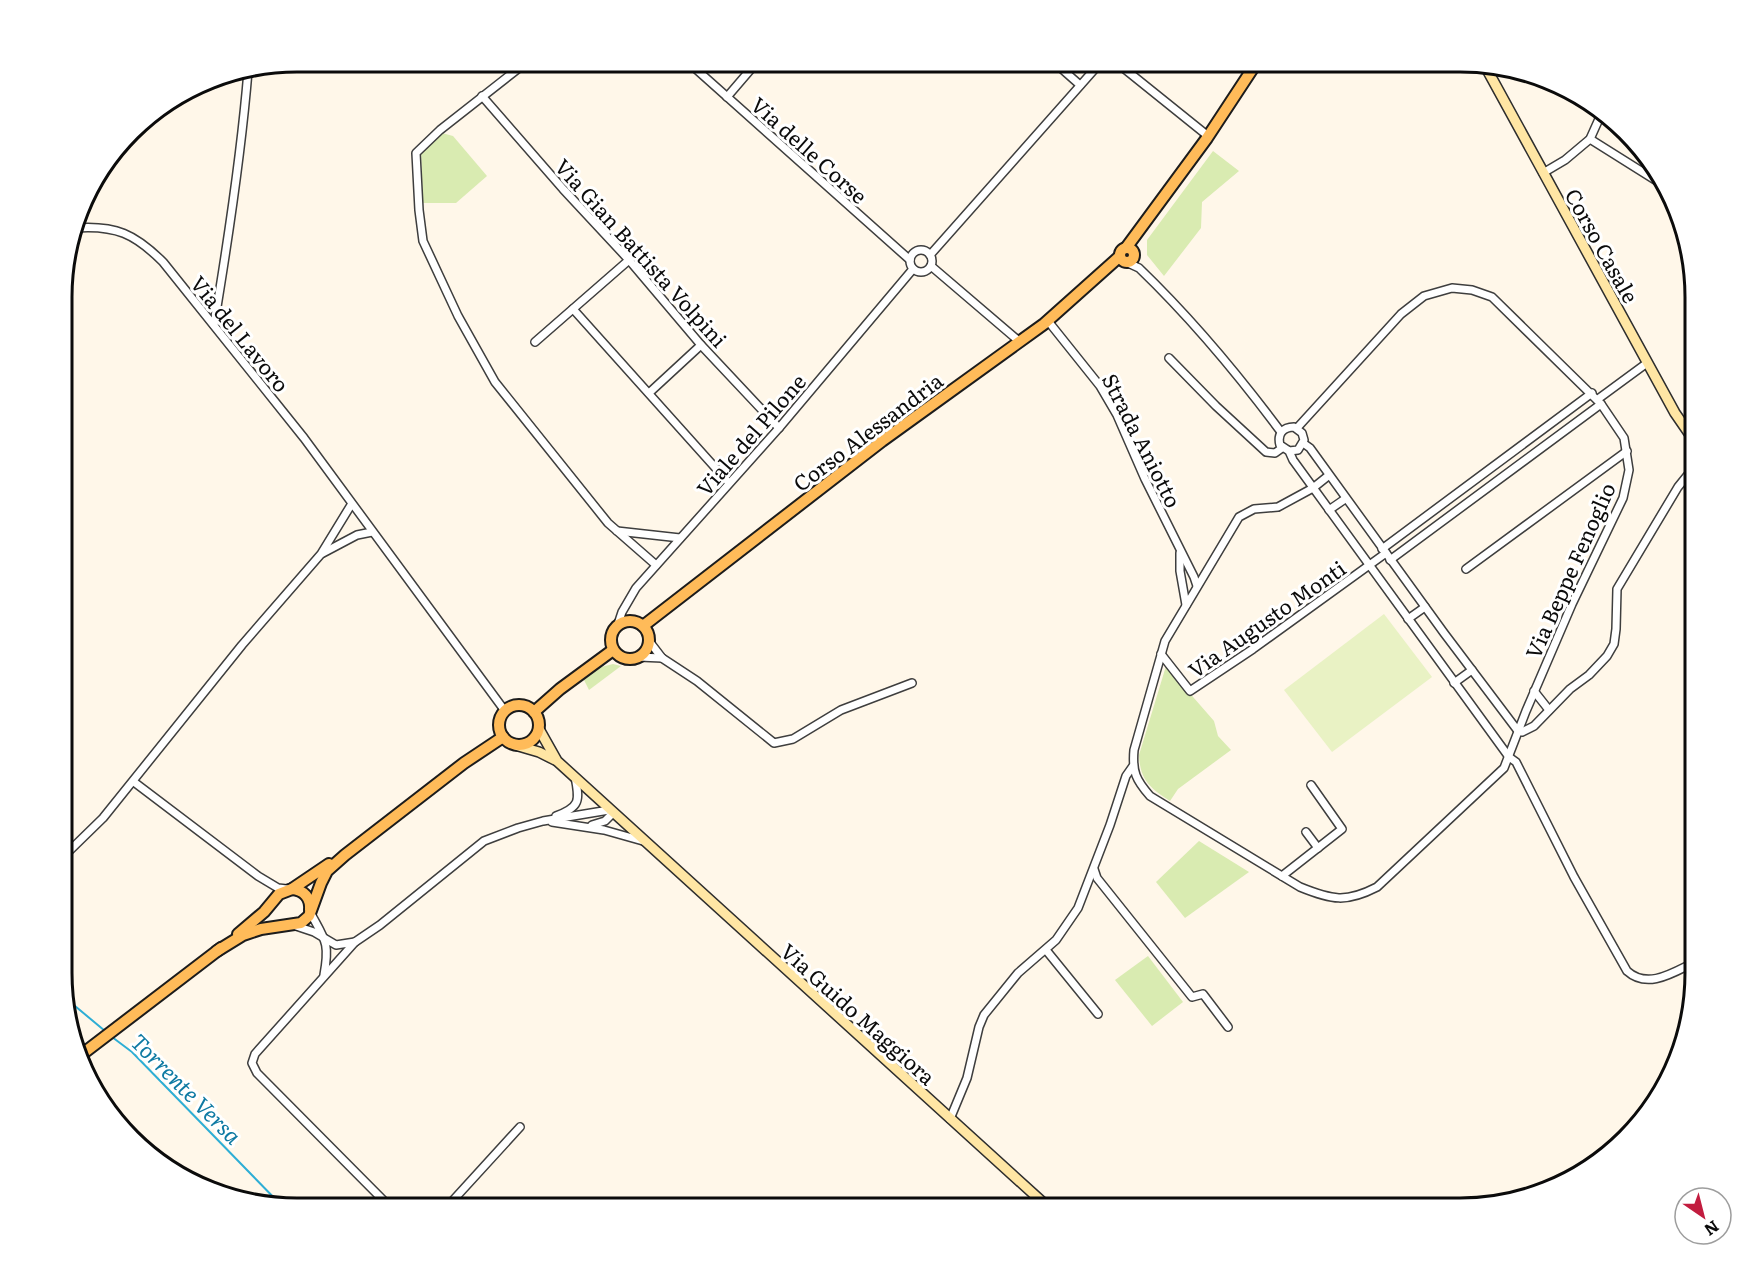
<svg xmlns="http://www.w3.org/2000/svg" width="1757" height="1270" font-family="Literata,serif">
<style>
.green{fill:#d9ebb1}
.pitch{fill:#e9f2c4}
.lines{fill:none;stroke-linecap:round;stroke-linejoin:round}
.stream{stroke:#2eaed5;stroke-width:2}
.street-casing{stroke:#3e3e3e;stroke-width:10}
.secondary-casing{stroke:#2d2d2d;stroke-width:12}
.primary-casing{stroke:#1c1c1c;stroke-width:14}
.street{stroke:#fff;stroke-width:7}
.secondary{stroke:#ffe6a4;stroke-width:9}
.primary{stroke:#ffbb59;stroke-width:10}
.labels{text-anchor:middle;dominant-baseline:central;stroke-width:6;stroke-linejoin:round;paint-order:stroke}
.street-label{font-size:21px;fill:#0b0b0b;stroke:#fff}
.water-label{font-size:22px;font-style:italic;fill:#0e7aa3;stroke:#fff}
.rim{fill:none;stroke:#0b0b0b;stroke-width:3}
</style>
<rect width="100%" height="100%" fill="#fff7e9"/>
<g class="green">
<polygon points="442,133 453,136 487,176 456,203 423,203 421,151"/>
<polygon points="1213,151 1239,171 1202,202 1201,228 1164,276 1147,255 1147,240"/>
<polygon points="613,664 621,666 589,690 584,680 601,667"/>
<path d="M 1166,666 L 1214,721 L 1218,736 L 1231,750 L 1178,789 L 1170,801 C 1150,788 1140,780 1139,755 Z"/>
<polygon points="1199,841 1249,872 1185,918 1156,882"/>
<polygon points="1148,956 1183,1002 1152,1026 1115,980"/>
</g>
<polygon class="pitch" points="1384,614 1432,677 1332,752 1284,690"/>
<g class="lines">
<g class="stream">
<polyline points="63,996 105,1031"/>
<polyline points="112,1037 132,1052 284,1208"/>
</g>
<defs>
<g id="street">
<polyline points="514,62 519,68 440,130 416,153 419,210 423,241 458,316 495,382 608,523 656,565"/>
<polyline points="688,62 910,260"/>
<polyline points="1054,62 1080,85"/>
<polyline points="1116,62 1208,136"/>
<polyline points="482,96 563,189 629,260 701,345 779,428"/>
<polyline points="727,97 757,62"/>
<polyline points="1590,139 1668,188"/>
<polyline points="1543,173 1565,160 1590,139 1603,110"/>
<path d="M 75,228 C 116,225 135,234 163,262 L 304,438 L 505,711"/>
<circle cx="921" cy="261" r="11"/>
<polyline points="930,255 1101,62"/>
<path d="M 1128,263 L 1139,268 C 1191,318 1237,373 1281,432"/>
<polyline points="931,266 1020,342"/>
<polyline points="573,309 729,483"/>
<polyline points="1048,321 1100,386 1117,415 1145,479 1194,577 1197,586"/>
<path d="M 214,325 C 228,241 241,157 248,71"/>
<polyline points="535,342 629,260"/>
<polyline points="1169,358 1216,406 1266,452 1275,453 1282,448"/>
<polyline points="649,393 701,345"/>
<polyline points="1598,399 1647,363"/>
<path d="M 1297,428 L 1401,314 L 1424,296 L 1452,288 L 1472,290 L 1492,297 L 1601,404 L 1624,438 L 1629,470 L 1623,498 L 1572,604 L 1526,711 L 1504,768 L 1377,887 C 1346,903 1332,900 1300,887 L 1150,796 C 1136,780 1132,772 1134,750 L 1165,641 L 1239,517 L 1254,509 L 1278,507 L 1313,488 L 1328,476"/>
<polyline points="1303,443 1310,448 1444,633 1518,731 1522,732 1534,726 1570,689 1589,675 1607,656 1614,644 1616,629 1617,589 1678,487 1695,466"/>
<path d="M 1289,451 L 1298,450 L 1304,440 L 1302,433 L 1294,427 C 1283,427 1277,434 1280,445 L 1289,451 L 1293,460 L 1509,757 L 1516,762 L 1574,877 L 1627,971 C 1648,990 1674,972 1695,962"/>
<polyline points="1329,510 1345,499"/>
<polyline points="617,531 680,538"/>
<polyline points="1382,549 1592,393"/>
<polyline points="323,553 357,535 372,532"/>
<polyline points="1180,553 1180,571 1186,605"/>
<polyline points="1390,560 1601,404"/>
<polyline points="1466,569 1627,451"/>
<polyline points="1408,619 1425,607"/>
<polyline points="618,624 622,612 636,588 779,428 913,269"/>
<polyline points="649,641 662,658 697,681 774,743 793,739 841,710 912,683"/>
<polyline points="1161,654 1190,691 1253,649 1386,553"/>
<polyline points="639,657 662,658"/>
<polyline points="1454,683 1472,670"/>
<polyline points="1534,691 1549,710"/>
<polyline points="134,782 258,876 278,888 287,889"/>
<path d="M 556,816 C 580,807 580,801 575,777"/>
<polyline points="552,822 604,830 643,841"/>
<polyline points="592,825 605,821 613,813"/>
<polyline points="1306,832 1318,848"/>
<polyline points="63,857 103,818 242,645 321,554 351,505"/>
<polyline points="1094,869 1097,878 1192,997 1203,994 1228,1027"/>
<polyline points="1282,876 1342,829 1311,785"/>
<path d="M 310,912 C 325,940 330,942 324,975"/>
<polyline points="296,926 314,932 336,945 355,942 380,925 484,841 518,828 543,821 609,810"/>
<polyline points="355,942 255,1054 252,1063 257,1073 391,1208"/>
<polyline points="1046,950 1098,1014"/>
<polyline points="950,1119 967,1078 979,1027 984,1015 1018,973 1056,940 1078,908 1110,825 1126,776 1133,766"/>
<polyline points="446,1208 520,1127"/>
</g>
<g id="secondary">
<polyline points="1484,64 1675,413 1695,442"/>
<polyline points="1695,442 1690,451 1695,459"/>
<polyline points="539,729 557,761 1049,1208"/>
<polyline points="515,745 539,752 555,760"/>
</g>
<g id="primary">
<circle cx="1127" cy="255" r="7"/>
<polyline points="1126,248 1207,138 1257,62"/>
<circle cx="630" cy="640" r="19"/>
<polyline points="643,626 882,441 1044,324 1119,257"/>
<circle cx="519" cy="725" r="20"/>
<polyline points="534,712 560,689 613,650"/>
<path d="M 292,889 C 304,890 311,898 310,910"/>
<polyline points="238,934 264,912 279,894 292,889 329,864"/>
<polyline points="217,951 243,935 261,929 301,923 309,916 321,883 327,871 345,855 464,763 503,737"/>
<polyline points="81,1055 221,948"/>
</g>
</defs>
<use href="#street" class="street-casing"/>
<use href="#secondary" class="secondary-casing"/>
<use href="#primary" class="primary-casing"/>
<use href="#street" class="street"/>
<use href="#secondary" class="secondary"/>
<use href="#primary" class="primary"/>
</g>
<g class="labels">
<g class="street-label">
<text transform="translate(810 149) rotate(42)">Via delle Corse</text>
<text transform="translate(1603 245) rotate(61)">Corso Casale</text>
<text transform="translate(642 252) rotate(48)">Via Gian Battista Volpini</text>
<text transform="translate(241 333) rotate(51)">Via del Lavoro</text>
<text transform="translate(867 431) rotate(-37)">Corso Alessandria</text>
<text transform="translate(750 434) rotate(-49)">Viale del Pilone</text>
<text transform="translate(1143 440) rotate(63)">Strada Aniotto</text>
<text transform="translate(1569 570) rotate(-66)">Via Beppe Fenoglio</text>
<text transform="translate(1266 618) rotate(-35)">Via Augusto Monti</text>
<text transform="translate(859 1013) rotate(42)">Via Guido Maggiora</text>
</g>
<g class="water-label">
<text transform="translate(187 1088) rotate(45)">Torrente Versa</text>
</g>
</g>
<path d="M0 0H1757V1270H0ZM297 72H1460A225 225 0 0 1 1685 297V973A225 225 0 0 1 1460 1198H297A225 225 0 0 1 72 973V297A225 225 0 0 1 297 72Z" fill="#fff" fill-rule="evenodd"/>
<path class="rim" d="M297 72H1460A225 225 0 0 1 1685 297V973A225 225 0 0 1 1460 1198H297A225 225 0 0 1 72 973V297A225 225 0 0 1 297 72Z"/>
<g transform="translate(1703 1216) rotate(145)"><circle r="28" fill="#ffffff" stroke="#9d9d9d" stroke-width="1.5"/>
<path d="M0-4.5L10 22L0 15L-10 22Z" fill="#c21c3f"/>
<text y="-9" font-size="16" font-weight="bold" text-anchor="middle" fill="#0b0b0b">N</text>
</g>
</svg>
